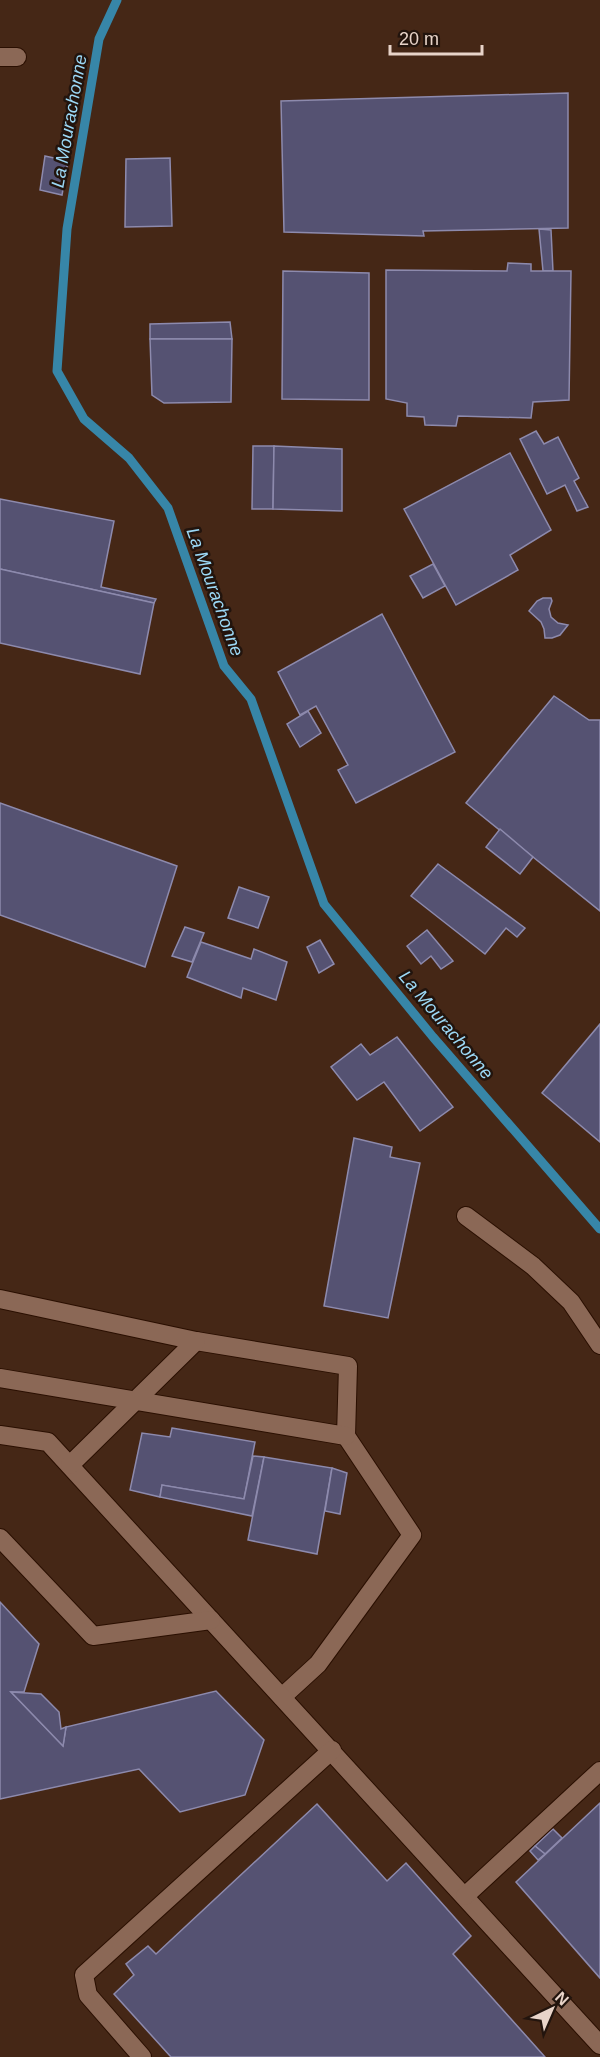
<svg xmlns="http://www.w3.org/2000/svg" width="600" height="2057" font-family="Arial,sans-serif">
<style>
.lines{fill:none;stroke-linecap:round;stroke-linejoin:round}
.stream{stroke:#3786a8;stroke-width:9}
.building{fill:#555272;stroke:#8d8aad;stroke-width:1.5}
.minor-casing{stroke:#2a0f01;stroke-width:20}
.minor{stroke:#8b6856;stroke-width:18}
.labels{text-anchor:middle;dominant-baseline:central;stroke-width:5;stroke-linejoin:round;paint-order:stroke}
.water-label{font-size:18px;font-style:italic;fill:#9cd8f5;stroke:#22140d}
</style>
<rect width="100%" height="100%" fill="#452716"/>
<g class="lines">
<polyline class="stream" points="117,0 99,39 67,229 57,371 84,419 129,458 168,508 224,666 251,699 324,904 433,1037 600,1229"/>
</g>
<g class="building">
<polygon points="568,93 568,228 423,231 424,236 284,232 281,101"/>
<polygon points="45,156 68,161 62,195 40,190"/>
<polygon points="170,158 172,226 125,227 126,159"/>
<polygon points="539,229 551,230 553,271 543,271"/>
<polygon points="508,263 531,264 531,271 571,271 569,400 533,402 531,418 458,416 456,426 425,425 424,417 407,416 407,403 386,399 386,270 507,271"/>
<polygon points="283,271 369,273 369,400 282,399"/>
<polygon points="230,322 232,339 150,339 150,324"/>
<polygon points="150,339 232,339 231,402 164,403 152,395"/>
<polygon points="536,431 544,444 558,437 579,478 574,481 588,507 577,511 565,485 547,494 520,439"/>
<polygon points="253,446 274,446 273,509 252,509"/>
<polygon points="274,446 342,449 342,511 273,509"/>
<polygon points="510,453 551,530 510,555 518,570 456,605 404,509"/>
<polygon points="0,499 114,521 101,587 156,599 154,603 0,569"/>
<polygon points="433,564 445,586 423,598 410,576"/>
<polygon points="0,569 154,603 140,674 0,643"/>
<polygon points="543,598 551,598 552,601 549,609 551,617 558,623 568,625 560,635 552,638 545,638 544,629 541,622 529,611 537,601"/>
<polygon points="382,614 455,752 356,803 338,770 348,765 316,706 300,715 278,672"/>
<polygon points="554,696 589,720 600,720 600,911 466,803"/>
<polygon points="308,711 321,733 300,747 287,724"/>
<polygon points="0,803 177,866 145,967 0,915"/>
<polygon points="500,829 533,857 520,874 486,847"/>
<polygon points="438,864 525,928 517,937 506,928 485,954 411,896"/>
<polygon points="239,887 269,897 258,928 228,918"/>
<polygon points="185,927 204,933 192,962 172,956"/>
<polygon points="427,930 453,961 441,969 431,956 421,964 407,946"/>
<polygon points="320,940 334,964 319,973 307,947"/>
<polygon points="201,942 251,959 254,949 287,962 276,1000 243,988 241,998 187,977"/>
<polygon points="600,1024 600,1142 542,1093"/>
<polygon points="397,1037 453,1107 420,1131 384,1082 357,1100 331,1067 361,1044 370,1055"/>
<polygon points="354,1138 392,1147 390,1157 420,1163 388,1318 324,1306"/>
<polygon points="172,1428 255,1442 244,1499 162,1485 160,1497 130,1490 142,1433 170,1437"/>
<polygon points="253,1456 264,1457 252,1516 160,1497 162,1485 244,1499"/>
<polygon points="264,1457 332,1468 317,1554 248,1540"/>
<polygon points="332,1468 347,1473 340,1514 325,1511"/>
<polygon points="0,1602 39,1644 24,1692 11,1692 63,1746 66,1727 216,1691 264,1740 245,1795 180,1812 139,1769 0,1799"/>
<polygon points="11,1692 41,1694 59,1712 61,1729 66,1727 63,1746"/>
<polygon points="600,1803 600,1978 516,1882"/>
<polygon points="317,1804 387,1881 406,1863 471,1936 453,1954 545,2057 171,2057 114,1994 134,1975 126,1964 148,1946 156,1954"/>
<polygon points="553,1829 562,1838 545,1854 535,1846"/>
<polygon points="535,1846 545,1854 538,1860 530,1851"/>
</g>
<g class="lines">
<defs>
<g id="minor">
<polyline points="0,57 17,57"/>
<polyline points="466,1216 533,1266 571,1302 600,1345"/>
<polyline points="0,1299 196,1341 348,1366 346,1436 412,1535 318,1664 282,1697"/>
<polyline points="0,1378 346,1436"/>
<polyline points="0,1435 48,1442 600,2045"/>
<polyline points="70,1465 196,1341"/>
<polyline points="0,1538 93,1636 211,1620"/>
<polyline points="465,1896 600,1771"/>
<polyline points="142,2057 88,1995 84,1975 332,1750"/>
</g>
</defs>
<use href="#minor" class="minor-casing"/>
<use href="#minor" class="minor"/>
</g>
<g class="labels">
<g class="water-label">
<text transform="translate(69 121) rotate(-80)">La Mourachonne</text>
<text transform="translate(215 592) rotate(70)">La Mourachonne</text>
<text transform="translate(446 1025) rotate(50)">La Mourachonne</text>
</g>
</g>
<g transform="translate(552 2009) rotate(44)" stroke="#22140d" stroke-width="4.5" paint-order="stroke">
<path d="M0-4.5L10 22L0 15L-10 22Z" fill="#e8d4c9"/>
<text y="-9" font-size="16" font-weight="bold" text-anchor="middle" fill="#e8d4c9">N</text>
</g>
<path d="M390 45v9h92v-9" fill="none" stroke="#e8d4c9" stroke-width="3"/>
<text x="399" y="45" font-size="18" fill="#e8d4c9" stroke="#22140d" stroke-width="4.5" paint-order="stroke">20 m</text>
</svg>
